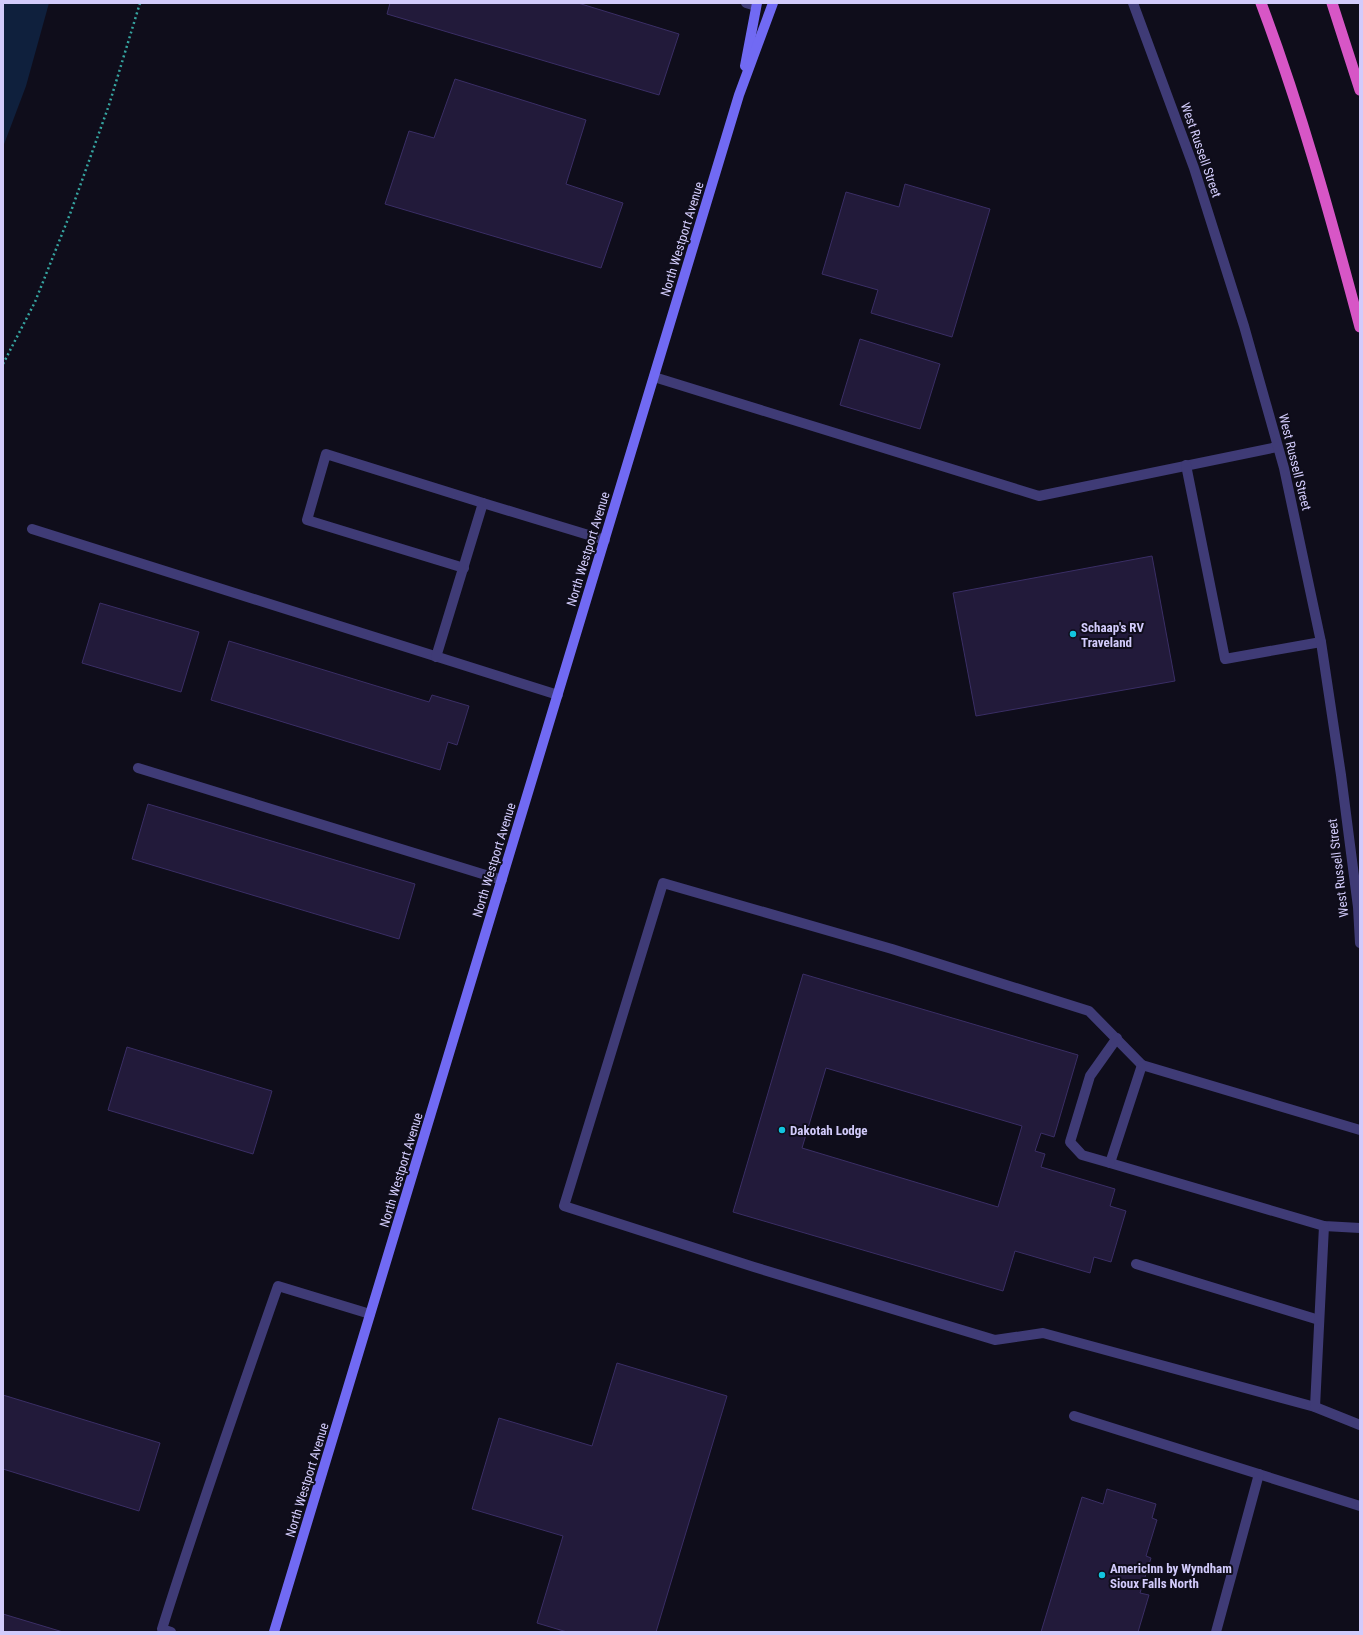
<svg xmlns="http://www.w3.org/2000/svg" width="1363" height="1635" font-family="'Roboto Condensed',sans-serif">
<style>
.water{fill:#0f203d}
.building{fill:#221a3a;stroke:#3a2e65;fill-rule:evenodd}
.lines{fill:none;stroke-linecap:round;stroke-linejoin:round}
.path{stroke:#36a4a0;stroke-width:2.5;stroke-dasharray:2 3;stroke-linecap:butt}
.service{stroke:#3f3b76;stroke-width:10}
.minor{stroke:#3f3b76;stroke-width:10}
.secondary{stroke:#716af3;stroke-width:10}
.trunk{stroke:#d756c6;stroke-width:11}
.poi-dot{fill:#12c5df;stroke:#0f0d1b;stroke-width:1.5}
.labels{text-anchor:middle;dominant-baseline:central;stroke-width:4;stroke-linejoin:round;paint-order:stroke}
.street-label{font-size:13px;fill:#d2cbfb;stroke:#0f0d1b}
.poi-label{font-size:13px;font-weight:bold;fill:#d2cbfb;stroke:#0f0d1b;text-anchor:start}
</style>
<rect width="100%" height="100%" fill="#0f0d1b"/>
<polygon class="water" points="3,3 49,3 26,86 3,147"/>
<g class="building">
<polygon points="390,3 578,3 679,34 659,95 387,14"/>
<polygon points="455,79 586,120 566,184 623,203 601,268 385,204 409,131 434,138"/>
<polygon points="905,184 990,209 952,337 871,313 878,290 822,274 846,192 899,207"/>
<polygon points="860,339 940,364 920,429 840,405"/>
<polygon points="1152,556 1175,681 976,716 953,593"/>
<polygon points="100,603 199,632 181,692 82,663"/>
<polygon points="229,641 429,702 432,695 469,706 457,745 448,742 440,770 211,700"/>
<polygon points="148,804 415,884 399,939 132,859"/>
<path d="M 803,974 L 1078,1055 L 1054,1137 L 1041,1133 L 1035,1151 L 1045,1154 L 1041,1167 L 1115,1189 L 1110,1206 L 1126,1211 L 1111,1262 L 1094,1257 L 1090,1273 L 1015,1251 L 1003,1291 L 733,1212 ZM 826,1068 L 1022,1126 L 998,1207 L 802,1148 Z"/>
<polygon points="127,1047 272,1091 253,1154 108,1110"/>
<polygon points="617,1363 727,1396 656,1632 567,1632 537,1623 563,1536 472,1509 499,1418 592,1446"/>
<polygon points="3,1395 160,1443 139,1511 3,1469"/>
<polygon points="1107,1489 1156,1504 1152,1518 1157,1520 1146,1556 1151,1558 1140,1593 1149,1595 1138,1632 1041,1632 1082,1497 1103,1504"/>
<polygon points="3,1614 63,1632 3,1632"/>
</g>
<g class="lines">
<polyline class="path" points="3,364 35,302 70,214 109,105 140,3"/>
<g class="service">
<polyline points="746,3 756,6"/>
<polyline points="654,377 1039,496 1277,447"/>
<polyline points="1186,465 1225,659 1321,642"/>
<polyline points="32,529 558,695"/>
<polyline points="464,568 307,520 326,454 483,503"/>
<polyline points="436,657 483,503 605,540"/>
<polyline points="138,768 502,880"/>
<polyline points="1142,1065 1089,1011 892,949 663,883 564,1206 754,1267 995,1340 1043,1333 1315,1407 1360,1425"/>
<polyline points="1360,1130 1142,1065 1110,1163 1324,1226 1360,1228"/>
<polyline points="1110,1163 1082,1155 1070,1142 1090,1076 1117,1038"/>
<polyline points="1136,1264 1319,1320"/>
<polyline points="1315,1407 1324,1226"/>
<polyline points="1074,1416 1360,1506"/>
<path d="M 171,1632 L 162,1629 C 198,1514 238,1400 278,1286 L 370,1314"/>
<polyline points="1216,1632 1259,1474"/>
</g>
<polyline class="minor" points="1133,3 1194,168 1244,326 1284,468 1321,642 1341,775 1358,907 1360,943"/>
<g class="secondary">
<polyline points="745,66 757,3"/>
<polyline points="274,1632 739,95 773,3"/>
</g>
<g class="trunk">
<path d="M 1261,3 C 1301,109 1331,218 1360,327"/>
<polyline points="1332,3 1360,90"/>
</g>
</g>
<g class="poi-dot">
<circle cx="1073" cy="634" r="4"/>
<circle cx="782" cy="1130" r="4"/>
<circle cx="1102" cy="1575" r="4"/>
</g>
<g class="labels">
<g class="street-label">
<text transform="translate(1201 150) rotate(71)">West Russell Street</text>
<text transform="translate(682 239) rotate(-73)">North Westport Avenue</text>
<text transform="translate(1295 462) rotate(76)">West Russell Street</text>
<text transform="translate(588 549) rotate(-73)">North Westport Avenue</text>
<text transform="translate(494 860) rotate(-73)">North Westport Avenue</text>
<text transform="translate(1338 868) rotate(-97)">West Russell Street</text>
<text transform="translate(401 1170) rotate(-73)">North Westport Avenue</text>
<text transform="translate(307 1480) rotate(-73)">North Westport Avenue</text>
</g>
<g class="poi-label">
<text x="1081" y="627">Schaap's RV<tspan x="1081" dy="15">Traveland</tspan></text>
<text x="790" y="1130">Dakotah Lodge</text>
<text x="1110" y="1568">AmericInn by Wyndham<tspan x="1110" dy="15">Sioux Falls North</tspan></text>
</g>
</g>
<rect width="1363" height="1635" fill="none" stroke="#d2cbfb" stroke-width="8"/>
</svg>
